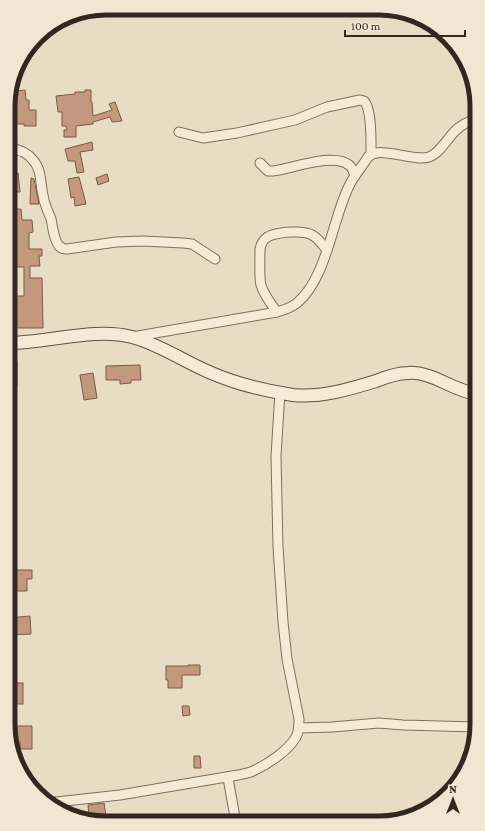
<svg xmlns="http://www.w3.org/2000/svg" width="485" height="831" font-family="'Crimson Pro',serif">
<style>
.building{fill:#c2987f;stroke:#7d5946}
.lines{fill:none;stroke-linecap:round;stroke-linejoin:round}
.street-casing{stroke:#816f5d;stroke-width:11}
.secondary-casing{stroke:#625040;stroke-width:14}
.street{stroke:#f4ead6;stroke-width:9}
.secondary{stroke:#f4ead6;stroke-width:12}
.rim{fill:none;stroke:#32281f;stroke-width:5}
</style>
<rect width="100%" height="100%" fill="#e8dcc4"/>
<g class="building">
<polygon points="25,90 26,100 29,100 29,110 36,110 36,126 24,126 24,124 9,124 9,92"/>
<polygon points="85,90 91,90 91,102 92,102 93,116 112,110 109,104 115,102 122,121 112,122 110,117 93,122 93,124 76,126 76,137 64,137 64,130 67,130 66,126 62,126 62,112 58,112 56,96 75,94 75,92 85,92"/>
<polygon points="92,142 93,150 80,152 84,172 77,173 75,161 68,161 65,149"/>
<polygon points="18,173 20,192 13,192 12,174"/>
<polygon points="107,174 109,181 98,185 96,178"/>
<polygon points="79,177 86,204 75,206 74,197 71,198 68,179"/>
<polygon points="31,178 34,179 39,204 30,204"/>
<polygon points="13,209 21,209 22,220 32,220 33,232 29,233 29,249 42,249 42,256 39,256 40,266 30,266 30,278 42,278 43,328 14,328 11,303 15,303 15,296 24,296 24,267 9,267 9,227 13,227"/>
<rect x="8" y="362" width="9" height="23"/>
<polygon points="140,365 141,380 131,380 131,383 120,384 120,380 106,380 106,366"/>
<polygon points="93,373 97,398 84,400 80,375"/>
<polygon points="9,570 32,570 32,579 27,579 27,591 13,591 13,581 9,581"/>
<polygon points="30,616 31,634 8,635 8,618"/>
<polygon points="188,665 200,665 200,675 182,675 182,688 168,688 168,680 166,680 166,666 188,666"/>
<rect x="10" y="683" width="13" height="21"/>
<polygon points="182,706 189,706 190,715 183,716"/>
<polygon points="17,726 32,726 32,749 20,749 20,742 17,742"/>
<polygon points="194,756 200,756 201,768 194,768"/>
<polygon points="104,803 106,816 89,818 88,805"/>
</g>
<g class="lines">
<defs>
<g id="street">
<path d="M 179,132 L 203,138 L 237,133 L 295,120 L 327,107 L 360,100 L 364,101 C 372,109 371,143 371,155"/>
<path d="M 9,147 C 18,150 27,152 33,160 C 42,170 40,183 43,195 C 44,204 48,211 51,219 C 53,227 53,238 59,246 C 61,248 64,249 67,249 L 116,242 L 143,241 L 183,243 L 192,244 L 215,259"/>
<path d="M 260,163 L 268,171 L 273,171 C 291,169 334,152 349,165 C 353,168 354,172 355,176"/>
<path d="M 277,312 C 271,304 264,295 261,285 C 259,278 260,257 260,249 C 261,243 265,237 272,235 C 281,232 304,230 312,235 C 318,238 323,245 327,250"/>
<path d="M 132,337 L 277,312 C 284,310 292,307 297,303 C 327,278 332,220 349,186 C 354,175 362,167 368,157 C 380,145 413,162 429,157 C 439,154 448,138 455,131 C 461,125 469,121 477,119"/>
<polyline points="299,728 332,727 379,723 403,725 477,727"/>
<polyline points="228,778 236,823"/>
<path d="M 47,803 L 120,795 L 238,775 C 243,774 250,773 255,770 C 268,764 289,750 296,737 C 299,732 299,725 299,719 L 287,659 L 283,622 L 278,547 L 276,456 L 280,392"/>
</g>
<path id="secondary" d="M 8,343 C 47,343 95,327 132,337 C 159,344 183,361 209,372 C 234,383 266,391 293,395 C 321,398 350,389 376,381 C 386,377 397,373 408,373 C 432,371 453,391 477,394"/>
</defs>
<use href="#street" class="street-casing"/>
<use href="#secondary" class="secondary-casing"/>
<use href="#street" class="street"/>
<use href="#secondary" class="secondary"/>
</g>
<path d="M0 0H485V831H0ZM106 15H379A91 91 0 0 1 470 106V725A91 91 0 0 1 379 816H106A91 91 0 0 1 15 725V106A91 91 0 0 1 106 15Z" fill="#f0e7d3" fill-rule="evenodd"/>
<path class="rim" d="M106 15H379A91 91 0 0 1 470 106V725A91 91 0 0 1 379 816H106A91 91 0 0 1 15 725V106A91 91 0 0 1 106 15Z"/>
<g transform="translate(453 799)" stroke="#f0e7d3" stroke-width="3" paint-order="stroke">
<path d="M0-3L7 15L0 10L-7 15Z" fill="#32281f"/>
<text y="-6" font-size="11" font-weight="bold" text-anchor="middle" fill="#32281f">N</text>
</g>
<path d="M345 30v6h120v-6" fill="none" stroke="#32281f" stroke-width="2"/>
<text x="351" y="30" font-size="12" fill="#32281f" stroke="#f0e7d3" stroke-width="3" paint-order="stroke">100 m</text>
</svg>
